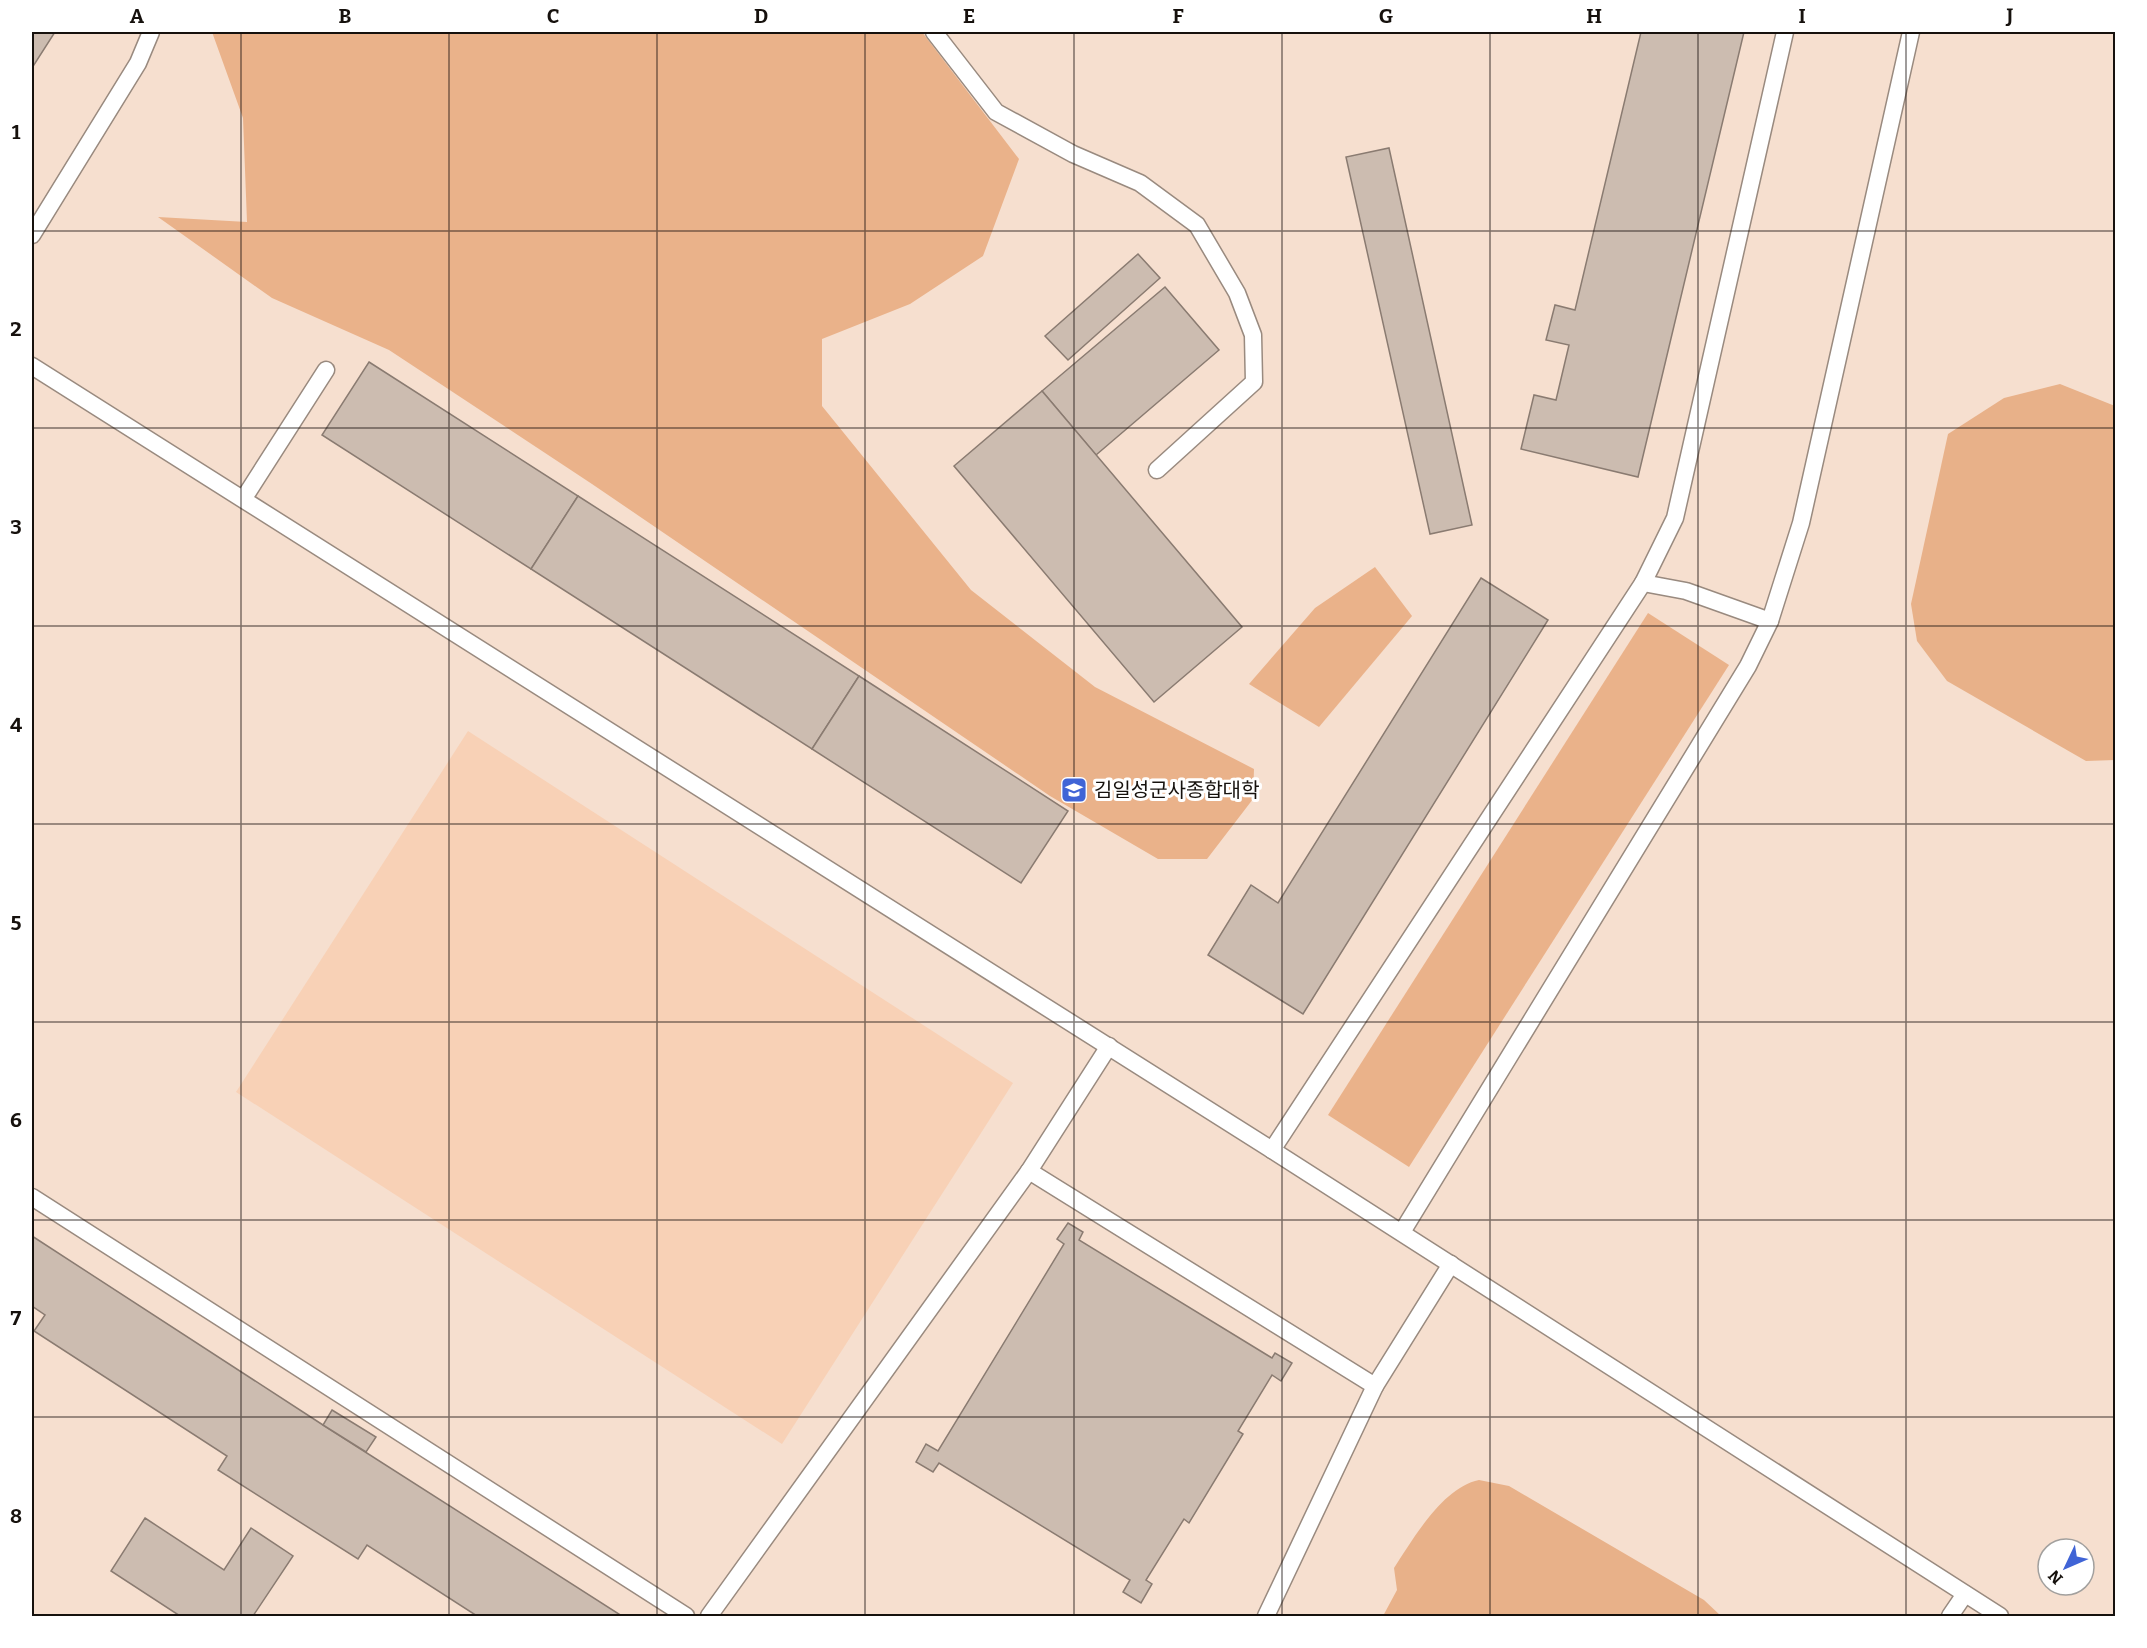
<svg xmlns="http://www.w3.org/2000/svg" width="2147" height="1648" font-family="Bitter,'Noto Sans KR',serif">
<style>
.built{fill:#f6dfcf;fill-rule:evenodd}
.green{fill:#f8d1b6}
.forest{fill:#eab28a}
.water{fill:#e8b189}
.building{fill:#ccbcb0;stroke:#8a7b71;stroke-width:1.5}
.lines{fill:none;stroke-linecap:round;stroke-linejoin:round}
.lane-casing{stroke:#998a7f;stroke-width:19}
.lane{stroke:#fff;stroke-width:16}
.grid{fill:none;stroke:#16110d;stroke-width:1.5;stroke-opacity:0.55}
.labels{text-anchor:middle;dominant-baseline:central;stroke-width:6;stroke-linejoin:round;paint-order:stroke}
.poi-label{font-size:20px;fill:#16110d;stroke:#fff;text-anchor:start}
.neatline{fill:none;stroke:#16110d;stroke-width:2}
.grid-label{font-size:20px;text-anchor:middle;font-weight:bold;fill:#16110d}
</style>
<rect width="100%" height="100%" fill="#ffeee2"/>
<path class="built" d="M 32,32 L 2115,32 L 2115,1616 L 32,1616 ZM 2048,1549 L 2084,1549 L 2084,1585 L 2048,1585 Z"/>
<polygon class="green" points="468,731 1013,1083 782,1444 236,1092"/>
<g class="forest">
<polygon points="212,32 922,32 1019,159 983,256 910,304 822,339 822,406 971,590 1095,687 1254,769 1253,799 1207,859 1158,859 1050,796 592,484 389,350 272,298 158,217 247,222 243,118"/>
<polygon points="1375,567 1412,616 1319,727 1249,684 1315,608"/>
<polygon points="1648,613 1729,665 1409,1167 1328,1115"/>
</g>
<g class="water">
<polygon points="2060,384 2115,406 2115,760 2086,761 1947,681 1917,641 1911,604 1948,434 2004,398"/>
<path d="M 1479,1480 L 1509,1486 L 1704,1600 L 1721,1616 L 1383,1616 L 1397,1590 L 1394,1568 C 1413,1539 1443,1487 1479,1480 Z"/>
</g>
<g class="building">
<polygon points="32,32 55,32 32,68"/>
<polygon points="1641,32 1744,32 1638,477 1521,449 1534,395 1556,400 1569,345 1546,340 1555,305 1575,310"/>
<polygon points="1389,148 1472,525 1430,534 1346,157"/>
<polygon points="1138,254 1160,278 1068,360 1045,336"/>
<polygon points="1165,287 1219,350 1096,455 1042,391"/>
<polygon points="369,362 578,496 531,569 322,435"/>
<polygon points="1042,391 1242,627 1154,702 954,466"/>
<polygon points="578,496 859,676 812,749 531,569"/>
<polygon points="1481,578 1548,620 1303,1014 1208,955 1251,885 1278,903"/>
<polygon points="859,676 1068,811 1021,883 812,749"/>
<polygon points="1068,1223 1083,1232 1079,1240 1272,1358 1275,1353 1292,1363 1281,1381 1272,1375 1238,1431 1243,1434 1189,1523 1184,1519 1146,1580 1152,1584 1141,1603 1123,1592 1130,1580 939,1463 933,1472 916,1462 926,1444 938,1451 1064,1244 1057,1239"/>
<polygon points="32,1236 323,1425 622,1616 477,1616 367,1545 358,1559 218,1470 227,1456 34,1331 45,1315 32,1306"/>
<polygon points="332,1410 376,1437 366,1452 323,1425"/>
<polygon points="145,1518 224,1570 251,1528 293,1556 253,1616 180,1616 111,1571"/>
</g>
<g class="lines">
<defs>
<g id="lane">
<polyline points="934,32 996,112 1073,154 1140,183 1197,225 1237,293 1253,335 1254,382 1157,470"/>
<polyline points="32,235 138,63 151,32"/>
<polyline points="32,366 1272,1150 2000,1616"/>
<polyline points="244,498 326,370"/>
<polyline points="1643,583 1675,518 1785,32"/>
<polyline points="1272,1150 1643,583 1686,591 1770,621"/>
<polyline points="1029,1171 1375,1386 1451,1264"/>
<polyline points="32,1197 686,1616"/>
<polyline points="1402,1232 1748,666 1770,621 1801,523 1911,32"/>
<polyline points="709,1616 1029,1171 1109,1046"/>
<polyline points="1266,1616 1375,1386"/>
<polyline points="1950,1616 1965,1594"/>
</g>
</defs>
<use href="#lane" class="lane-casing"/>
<use href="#lane" class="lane"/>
</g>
<path class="grid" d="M 241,32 L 241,1616M 449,32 L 449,1616M 657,32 L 657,1616M 865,32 L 865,1616M 1074,32 L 1074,1616M 1282,32 L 1282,1616M 1490,32 L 1490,1616M 1698,32 L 1698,1616M 1906,32 L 1906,1616M 32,231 L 2116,231M 32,428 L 2116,428M 32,626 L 2116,626M 32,824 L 2116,824M 32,1022 L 2116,1022M 32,1220 L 2116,1220M 32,1417 L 2116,1417"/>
<defs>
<symbol id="university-square" viewBox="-11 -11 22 22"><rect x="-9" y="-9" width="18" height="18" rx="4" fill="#4064d6" stroke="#fff"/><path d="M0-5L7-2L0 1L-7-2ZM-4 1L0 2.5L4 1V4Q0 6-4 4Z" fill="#fff"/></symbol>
</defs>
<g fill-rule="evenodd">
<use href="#university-square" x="1059" y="775" width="30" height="30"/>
</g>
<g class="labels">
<g class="poi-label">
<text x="1094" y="790">김일성군사종합대학</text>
</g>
</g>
<rect width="2147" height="1648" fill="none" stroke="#ffffff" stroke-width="66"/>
<g transform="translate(2066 1567) rotate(226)"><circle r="28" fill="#ffffff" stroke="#a2a09e" stroke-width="1.5"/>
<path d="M0-4.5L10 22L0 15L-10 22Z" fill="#4064d6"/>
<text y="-9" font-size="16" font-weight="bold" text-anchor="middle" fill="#16110d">N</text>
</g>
<rect x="33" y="33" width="2081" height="1582" class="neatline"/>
<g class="grid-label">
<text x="137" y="23">A</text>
<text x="345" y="23">B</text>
<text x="553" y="23">C</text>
<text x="761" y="23">D</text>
<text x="969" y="23">E</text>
<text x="1178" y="23">F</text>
<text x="1386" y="23">G</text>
<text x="1594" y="23">H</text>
<text x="1802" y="23">I</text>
<text x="2010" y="23">J</text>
<text x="16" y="139">1</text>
<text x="16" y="336">2</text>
<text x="16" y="534">3</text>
<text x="16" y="732">4</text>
<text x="16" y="930">5</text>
<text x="16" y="1127">6</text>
<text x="16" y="1325">7</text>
<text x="16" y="1523">8</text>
</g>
</svg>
